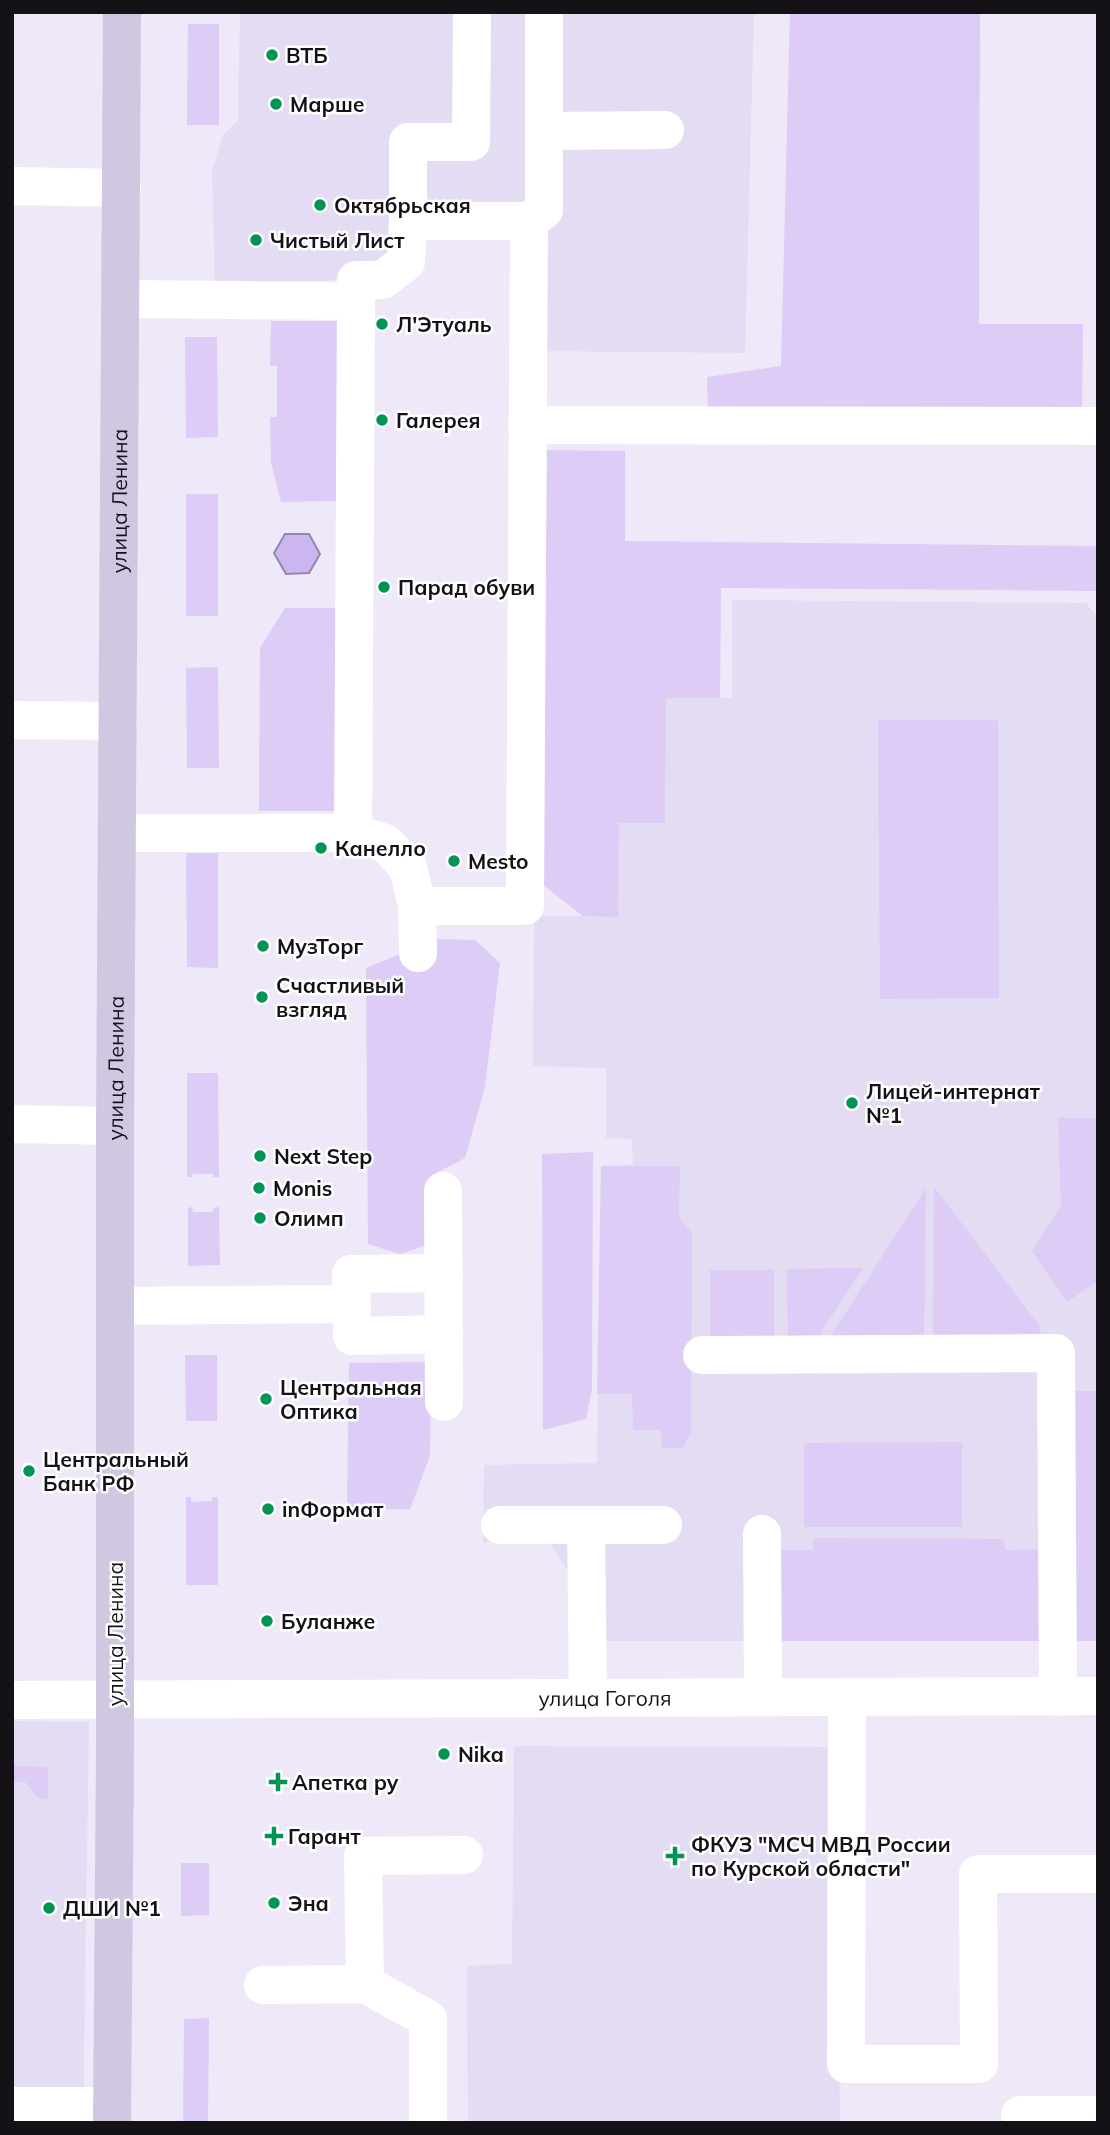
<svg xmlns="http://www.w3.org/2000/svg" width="1110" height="2135" font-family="Mulish,sans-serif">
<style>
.built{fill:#e4dcf3}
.green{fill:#dcccf6}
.water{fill:#ccb6f0;stroke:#9585af;stroke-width:2}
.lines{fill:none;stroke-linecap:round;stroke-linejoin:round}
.minor{stroke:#fff;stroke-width:38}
.major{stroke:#d0c7e0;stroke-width:38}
.poi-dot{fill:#029454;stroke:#fff;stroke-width:2.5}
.labels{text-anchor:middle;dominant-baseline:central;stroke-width:5;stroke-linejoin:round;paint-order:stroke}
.poi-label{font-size:21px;font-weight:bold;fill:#141217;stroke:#fff;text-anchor:start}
.street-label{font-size:21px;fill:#141217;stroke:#fff}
</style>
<rect width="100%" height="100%" fill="#eee8f9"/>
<g class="built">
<polygon points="240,12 754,12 745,353 541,351 542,234 397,234 378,274 327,281 215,283 212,171 223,135 238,120"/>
<polygon points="732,600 1086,603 1098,618 1098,1641 571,1641 571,1576 549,1542 483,1542 484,1465 597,1463 601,1166 633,1165 632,1139 606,1138 606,1068 533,1066 534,916 617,916 619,823 665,823 666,698 732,698"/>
<polygon points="12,1721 89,1722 83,2123 12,2123"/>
<polygon points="514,1746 835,1747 840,2123 468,2123 467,1966 512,1964"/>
</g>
<g class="green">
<polygon points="790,12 980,12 979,324 1083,324 1082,412 708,416 707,377 781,366"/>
<polygon points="188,24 219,24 219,125 187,125"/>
<polygon points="271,321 337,321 337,501 281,502 271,462 270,417 277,417 277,366 270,366"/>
<polygon points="185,337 217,337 218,437 186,438"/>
<polygon points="547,450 625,451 625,541 1098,546 1098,591 721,588 720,698 666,698 665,823 619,823 618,917 583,916 542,884"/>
<rect x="186" y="494" width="32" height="122"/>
<polygon points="285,608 338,608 338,811 259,811 260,648"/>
<polygon points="218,667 219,768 187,768 186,668"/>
<polygon points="878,720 998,720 999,998 880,999"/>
<polygon points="186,853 218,853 218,968 187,967"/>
<polygon points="436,939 475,940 500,963 485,1087 465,1158 432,1175 430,1244 400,1254 368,1244 366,968"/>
<polygon points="187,1073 218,1073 219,1177 213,1177 213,1174 193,1174 192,1177 187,1177"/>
<polygon points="1058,1118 1098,1118 1098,1281 1067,1302 1032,1251 1061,1206"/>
<polygon points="593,1152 592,1389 586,1419 543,1430 542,1154"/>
<polygon points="601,1166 680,1166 679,1218 692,1232 691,1432 683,1448 662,1448 661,1430 633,1430 632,1394 597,1394"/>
<polygon points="934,1187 1040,1326 1041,1343 933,1344"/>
<polygon points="926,1188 924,1344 825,1345"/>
<polygon points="192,1207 193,1212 213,1212 213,1208 219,1207 220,1265 188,1266 188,1208"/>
<polygon points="863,1268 812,1346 788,1346 787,1269"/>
<rect x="710" y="1270" width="64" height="77"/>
<polygon points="185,1355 217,1355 217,1421 186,1421"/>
<polygon points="431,1362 430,1456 410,1509 347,1510 349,1363"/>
<rect x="1073" y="1391" width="25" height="250"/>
<polygon points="962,1442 962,1527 804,1527 804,1443"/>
<polygon points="186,1497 191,1497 191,1502 212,1501 212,1497 218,1497 218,1585 186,1585"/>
<polygon points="814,1538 1004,1539 1005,1550 1041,1549 1041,1641 774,1641 773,1550 813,1550"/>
<polygon points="12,1766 48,1767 48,1799 38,1798 25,1782 12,1782"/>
<polygon points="181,1863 209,1863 209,1915 181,1916"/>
<polygon points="209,2018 208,2123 183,2123 184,2019"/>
</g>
<polygon class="water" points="285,534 309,534 320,554 309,573 286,574 274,553"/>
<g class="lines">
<g class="minor">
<polyline points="544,131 665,130"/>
<polyline points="12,186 122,188"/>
<polyline points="408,221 408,142 471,142 472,12"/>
<polyline points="529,221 544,210 544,12"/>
<polyline points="122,299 356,301 353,833"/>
<polyline points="356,301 356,280 382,280 406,262 408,221 529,221 525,906 417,906"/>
<polyline points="527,425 1098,426"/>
<polyline points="12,720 118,721"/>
<polyline points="118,833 353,833 385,843 408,867 417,906 418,953"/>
<polyline points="12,1124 115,1126"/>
<polyline points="443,1191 444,1402"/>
<polyline points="444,1273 351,1274 352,1336 444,1334"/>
<polyline points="115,1306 352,1304"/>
<polyline points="702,1355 1056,1353 1058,1697"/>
<polyline points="500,1525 586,1525"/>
<polyline points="762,1534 763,1697"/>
<polyline points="847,1697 846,2064 979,2064 978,1874 1098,1874"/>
<polyline points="588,1698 586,1525 663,1525"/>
<path id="s1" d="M 12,1700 L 1098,1696"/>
<polyline points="365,1984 363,1856 464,1855"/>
<polyline points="263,1985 365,1984 428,2019 428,2123"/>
<polyline points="12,2106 112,2106"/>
<polyline points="1020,2115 1098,2115"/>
</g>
<path class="major" id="s2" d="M 112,2123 L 115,1752 L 115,1126 L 122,12"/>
</g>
<g class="poi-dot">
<circle cx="272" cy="55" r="7"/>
<circle cx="276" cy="104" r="7"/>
<circle cx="320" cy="205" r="7"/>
<circle cx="256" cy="240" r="7"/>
<circle cx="382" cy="324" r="7"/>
<circle cx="382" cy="420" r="7"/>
<circle cx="384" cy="587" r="7"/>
<circle cx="321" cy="848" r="7"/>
<circle cx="454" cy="861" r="7"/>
<circle cx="263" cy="946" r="7"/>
<circle cx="262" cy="997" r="7"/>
<circle cx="852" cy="1103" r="7"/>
<circle cx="260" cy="1156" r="7"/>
<circle cx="259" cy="1188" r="7"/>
<circle cx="260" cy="1218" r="7"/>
<circle cx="266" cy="1399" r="7"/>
<circle cx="29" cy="1471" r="7"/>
<circle cx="268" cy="1509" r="7"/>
<circle cx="267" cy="1621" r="7"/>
<circle cx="444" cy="1754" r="7"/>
<path d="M274.5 1771.5h7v7h7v7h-7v7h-7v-7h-7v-7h7z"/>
<path d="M270.5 1825.5h7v7h7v7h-7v7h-7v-7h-7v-7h7z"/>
<path d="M671.5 1845.5h7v7h7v7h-7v7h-7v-7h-7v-7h7z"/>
<circle cx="274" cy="1903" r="7"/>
<circle cx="49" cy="1908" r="7"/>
</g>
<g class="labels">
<g class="poi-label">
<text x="286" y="55">ВТБ</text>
<text x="290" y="104">Марше</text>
<text x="334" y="205">Октябрьская</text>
<text x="270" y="240">Чистый Лист</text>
<text x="396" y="324">Л'Этуаль</text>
<text x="396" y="420">Галерея</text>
<text x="398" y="587">Парад обуви</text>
<text x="335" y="848">Канелло</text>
<text x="468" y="861">Mesto</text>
<text x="277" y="946">МузТорг</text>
<text x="276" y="985">Счастливый<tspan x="276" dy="24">взгляд</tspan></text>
<text x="866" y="1091">Лицей-интернат<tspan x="866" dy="24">№1</tspan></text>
<text x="274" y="1156">Next Step</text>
<text x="273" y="1188">Monis</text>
<text x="274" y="1218">Олимп</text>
<text x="280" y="1387">Центральная<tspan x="280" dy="24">Оптика</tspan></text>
<text x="43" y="1459">Центральный<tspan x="43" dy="24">Банк РФ</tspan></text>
<text x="282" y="1509">inФормат</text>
<text x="281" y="1621">Буланже</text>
<text x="458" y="1754">Nika</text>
<text x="292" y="1782">Апетка ру</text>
<text x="288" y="1836">Гарант</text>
<text x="691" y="1844">ФКУЗ "МСЧ МВД России<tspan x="691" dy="24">по Курской области"</tspan></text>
<text x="288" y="1903">Эна</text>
<text x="63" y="1908">ДШИ №1</text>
</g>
<g class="street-label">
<text stroke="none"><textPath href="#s2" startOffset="1622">улица Ленина</textPath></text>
<text stroke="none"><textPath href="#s2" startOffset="1055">улица Ленина</textPath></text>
<text transform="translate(115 1634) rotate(-90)">улица Ленина</text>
<text stroke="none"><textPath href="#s1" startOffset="593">улица Гоголя</textPath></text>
</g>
</g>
<rect width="1110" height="2135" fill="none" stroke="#141217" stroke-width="28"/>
</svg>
